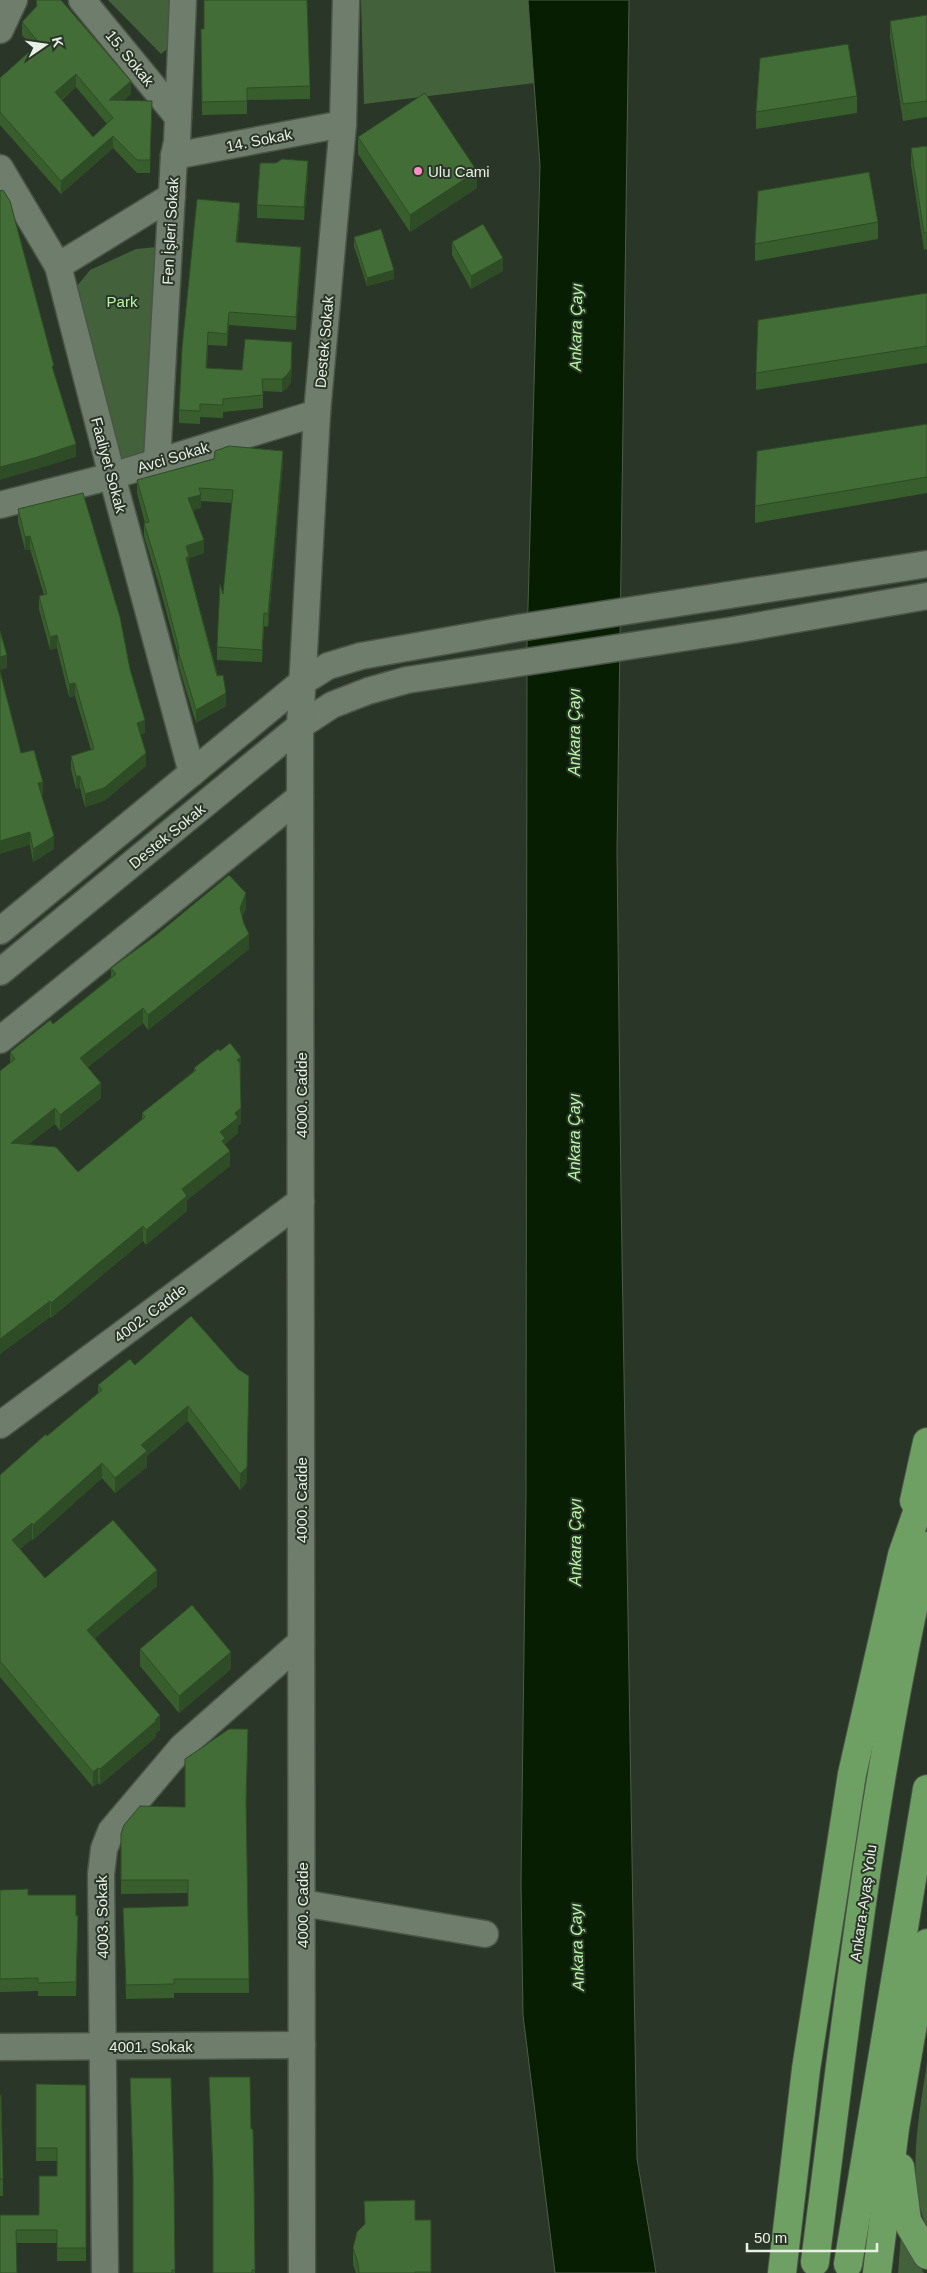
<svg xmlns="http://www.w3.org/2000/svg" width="927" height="2273" font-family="Arial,sans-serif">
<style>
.green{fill:#43613b}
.water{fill:#081e03;stroke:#4c5d47}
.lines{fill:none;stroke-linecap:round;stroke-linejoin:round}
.minor-casing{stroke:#4a5447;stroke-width:29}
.highway-casing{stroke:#4a5447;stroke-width:30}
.minor{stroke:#6f7d6c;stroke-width:26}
.highway{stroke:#6fa063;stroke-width:28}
.wall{fill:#395e2e;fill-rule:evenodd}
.shaded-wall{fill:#2e4c26}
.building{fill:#426d36;stroke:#2e4c26;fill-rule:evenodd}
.poi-dot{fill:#fb8fc5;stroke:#2a3627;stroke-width:2}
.labels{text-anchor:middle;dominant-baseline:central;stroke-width:4;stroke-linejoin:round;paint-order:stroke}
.street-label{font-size:15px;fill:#e9f1e7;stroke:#2a3627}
.poi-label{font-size:15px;fill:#e9f1e7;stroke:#2a3627;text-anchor:start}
.park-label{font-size:15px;fill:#b8f9a8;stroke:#2a3627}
.water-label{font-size:16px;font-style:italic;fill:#b7f8a6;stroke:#2a3627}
</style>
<rect width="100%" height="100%" fill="#2a3627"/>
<g class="green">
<polygon points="108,0 169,0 171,46 161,54"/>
<polygon points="361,0 528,0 535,83 364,104"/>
<polygon points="157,247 149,464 112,474 77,286 90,270 136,249"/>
<path d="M 927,2062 L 927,2227 C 905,2181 920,2111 927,2062 Z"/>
<polygon points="901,2235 924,2273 898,2273"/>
</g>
<polygon class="water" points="528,0 629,0 617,851 621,1193 637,2159 656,2273 555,2273 523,2015 521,1883 526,1495 527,643 540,166"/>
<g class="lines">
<defs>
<g id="minor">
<polyline points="82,0 178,117"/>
<polyline points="0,30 14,0"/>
<polyline points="174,156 343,124"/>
<polyline points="0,168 58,266 112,476 192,773"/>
<polyline points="58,266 172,196"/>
<polyline points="157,461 174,156 177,142 183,0"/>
<polyline points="0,505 112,476 317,413"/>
<polyline points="0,931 301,683 328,666 361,656 518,628 927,564"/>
<polyline points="0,972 300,726 332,705 368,691 407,680 734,630 927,596"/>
<polyline points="0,1040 300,797"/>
<polyline points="0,1425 301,1201"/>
<polyline points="302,1903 485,1934"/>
<polyline points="0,2047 302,2045"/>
<polyline points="105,2273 101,1874 104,1849 111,1831 182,1747 301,1642"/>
<polyline points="302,2273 300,726 317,413 343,124 346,0"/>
</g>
<g id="highway">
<polyline points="914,1501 927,1442"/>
<polyline points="900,2167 907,2221 927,2255"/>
<path d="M 815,2262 C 846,2023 872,1781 927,1546"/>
<polyline points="848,2264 927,1789"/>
<polyline points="782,2273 806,2069 852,1774 902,1555 927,1484"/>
<polyline points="877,2273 895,2128 927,1943"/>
</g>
</defs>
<use href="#minor" class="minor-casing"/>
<use href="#highway" class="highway-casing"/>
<use href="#minor" class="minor"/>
<use href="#highway" class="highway"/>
</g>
<g class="wall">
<path d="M 36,0 L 131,94 L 124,100 L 152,101 L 150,173 L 137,173 L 113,148 L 61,194 L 0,125 L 0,78 L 33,48 L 22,35 L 22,22 L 36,7 ZM 76,87 L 107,124 L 93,137 L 62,100 Z"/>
<polygon points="927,15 927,117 903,121 890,38 890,21"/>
<polygon points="201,29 310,86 310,99 247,100 247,114 202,115"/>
<polygon points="857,96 857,113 756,129 756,112"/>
<polygon points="358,137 477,188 410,232 358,154"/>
<polygon points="927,146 927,249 924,250 911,165 911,148"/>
<polygon points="276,163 308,174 304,220 257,218 257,205"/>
<polygon points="240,215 237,242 301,260 296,330 229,325 227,346 208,345 207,368 242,370 292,355 291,382 287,388 282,392 263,391 263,408 223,412 223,418 200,417 200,424 179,423 179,410"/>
<polygon points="878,222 878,239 755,261 755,244"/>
<polygon points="354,237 394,279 367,286 354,246"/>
<polygon points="452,242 503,271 471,289 452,255"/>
<polygon points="927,293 927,363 756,390 756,373"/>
<polygon points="927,424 927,493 755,523 755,506"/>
<polygon points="283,463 268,627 264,626 262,662 217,660 217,647 223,594 232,503 201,501 201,508 193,510 204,553 189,558 189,569 226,706 196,723 179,667 178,662 178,655 161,592 144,536 144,523 145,523 137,493 137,480"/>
<polygon points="18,509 130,669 145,733 140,735 146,766 104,801 85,807 80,788 76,789 71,769 71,756 91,750 75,696 69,697 57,648 50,650 39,609 39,596 44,595 30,549 25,550 18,522"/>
<polygon points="21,753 43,795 41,795 54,849 33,862 30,845"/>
<polygon points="246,908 242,917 249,949 148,1030 143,1023 88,1067 101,1098 60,1131 55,1124 28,1144 78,1172 142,1119 142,1113 194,1071 194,1068 241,1072 240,1073 241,1124 238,1125 238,1133 225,1144 230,1166 187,1200 187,1211 146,1245 143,1241 51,1318 50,1317 0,1354 0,1071 10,1063 10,1052 53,1024 111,977 111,968"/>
<polygon points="191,1316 247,1482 240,1490 188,1421 147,1456 147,1467 115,1493 102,1478 33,1540 32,1539 20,1549 45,1578 157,1586 95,1638 160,1730 156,1733 156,1737 100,1785 98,1783 93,1787 0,1677 0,1475 98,1393 98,1385 135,1365"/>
<polygon points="140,1649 231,1669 179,1713 140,1666"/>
<polygon points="248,1743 246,1811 249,1993 174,1993 174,1998 126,1999 123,1908 188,1906 188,1893 121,1894 121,1834 185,1807"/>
<polygon points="0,1890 28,1895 76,1916 78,1929 76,1996 38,1996 38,1991 0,1992"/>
<polygon points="209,2077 251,2129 254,2179 255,2273 213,2273 213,2183"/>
<polygon points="130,2078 174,2179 175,2273 133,2273 133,2182"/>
<polygon points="36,2084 86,2085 86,2261 57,2261 57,2243 17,2243 0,2215 39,2215 57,2176 57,2161 36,2161"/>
<polygon points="0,2095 3,2179 3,2196 0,2196"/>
<polygon points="415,2220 431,2220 431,2273 356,2273 353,2265 353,2248"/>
</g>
<g class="shaded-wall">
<polygon points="76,74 76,87 55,105 55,92"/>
<polygon points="131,81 131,94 109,113 109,100"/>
<polygon points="113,136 113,148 61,194 61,181"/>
<polygon points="308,161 308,174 304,220 304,207"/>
<polygon points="477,171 477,188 410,232 410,215"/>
<polygon points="240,203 240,215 236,255 236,242"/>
<polygon points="301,247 301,260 296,330 296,317"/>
<polygon points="503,258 503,271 471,289 471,276"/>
<polygon points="394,270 394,279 367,286 367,278"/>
<polygon points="229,312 229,325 227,346 227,334"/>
<polygon points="208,332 208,345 206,381 206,368"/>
<polygon points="292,342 291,382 287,388 282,392 282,379"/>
<polygon points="76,444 76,457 34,470 0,480 0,467"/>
<polygon points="283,451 283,463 268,627 268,614"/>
<polygon points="201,495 201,508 188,511 188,498"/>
<polygon points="30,536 30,549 25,550 25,537"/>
<polygon points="204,540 204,553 189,558 189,569 186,570 186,546"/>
<polygon points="57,635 57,648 50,650 50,637"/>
<polygon points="7,655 7,668 0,670 0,657"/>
<polygon points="75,683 75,696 69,697 69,684"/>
<polygon points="226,693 226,706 196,723 196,710"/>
<polygon points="145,720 145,733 137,736 137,723"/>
<polygon points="146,753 146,766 104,801 85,807 85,794"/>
<polygon points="76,776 80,776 80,788 76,789"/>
<polygon points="43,782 43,795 38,796 38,783"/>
<polygon points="30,832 30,845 0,854 0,841"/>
<polygon points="54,836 54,849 33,862 33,849"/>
<polygon points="246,893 246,908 240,923 240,908"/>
<polygon points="249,934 249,949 148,1030 148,1015"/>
<polygon points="143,1008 143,1023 80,1073 80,1058"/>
<polygon points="241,1057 241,1072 237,1075 237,1060"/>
<polygon points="101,1083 101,1098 60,1131 60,1115"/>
<polygon points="55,1108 55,1124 11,1158 11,1143"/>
<polygon points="241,1108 241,1124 238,1125 238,1133 225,1144 225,1153 220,1132 235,1113"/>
<polygon points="230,1151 230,1166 187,1200 187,1211 146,1245 146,1230 182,1189"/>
<polygon points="143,1226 143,1241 51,1318 51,1303"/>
<polygon points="50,1301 50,1317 0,1354 0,1339"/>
<polygon points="249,1391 247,1482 240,1490 240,1474"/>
<polygon points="188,1406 188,1421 147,1456 147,1467 115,1493 115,1478 141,1445"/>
<polygon points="102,1463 102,1478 33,1540 33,1525"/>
<polygon points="32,1523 32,1539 12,1555 12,1540"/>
<polygon points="157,1570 157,1586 87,1645 87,1630"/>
<polygon points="231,1652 231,1669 179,1713 179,1696"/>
<polygon points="160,1715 160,1730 156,1733 156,1737 100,1785 100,1769"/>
<polygon points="98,1768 98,1783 93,1787 93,1772"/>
</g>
<g class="building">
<path d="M 36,0 L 61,0 L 131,81 L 109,100 L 152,101 L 150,160 L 137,160 L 113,136 L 61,181 L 0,112 L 0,78 L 39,43 L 22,22 L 37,6 ZM 76,74 L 113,118 L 93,137 L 55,92 Z"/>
<polygon points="204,0 307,0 310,86 247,88 247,101 202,102 201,29 204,29"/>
<polygon points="927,15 927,101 903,104 890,21"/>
<polygon points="848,44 857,96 756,112 760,58"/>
<polygon points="425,93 477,171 410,215 358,137"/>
<polygon points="927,146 927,232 924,233 911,148"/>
<polygon points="282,159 308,161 304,207 257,205 260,163 276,163"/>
<polygon points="869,172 878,222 755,244 758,191"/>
<polygon points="0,190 1,191 3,190 10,201 54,366 52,366 76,444 34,458 0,467"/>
<polygon points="197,199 240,203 236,242 301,247 296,317 229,312 227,334 208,332 206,368 242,370 245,339 292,342 291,369 287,375 282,379 262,379 263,395 223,399 223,405 200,404 200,411 179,410 182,348"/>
<polygon points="483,224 503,258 471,276 452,242"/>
<polygon points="381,229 394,270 367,278 354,237"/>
<polygon points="927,293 927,346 756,373 758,320"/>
<polygon points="927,424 927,477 755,506 757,451"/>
<polygon points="229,446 283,451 268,614 264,613 262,650 217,647 220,584 223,594 233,490 199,488 201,495 188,498 204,540 186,546 189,556 186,558 217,676 223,675 226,693 196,710 179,654 178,649 179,649 161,579 144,523 149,522 137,480 214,459 215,451"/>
<polygon points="83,493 120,617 130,669 145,720 137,723 146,753 104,788 85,794 80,776 76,776 71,756 94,749 75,683 69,684 57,635 50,637 39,596 47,594 30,536 25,537 18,509"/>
<polygon points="0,631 7,655 0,657"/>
<polygon points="0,671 21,753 34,750 43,782 38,783 54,836 33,849 30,832 0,841"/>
<polygon points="229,875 246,893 240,908 244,924 249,934 148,1015 143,1008 80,1058 101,1083 60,1115 55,1108 11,1143 56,1147 78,1172 145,1117 142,1113 196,1070 194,1068 218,1049 220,1051 230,1043 241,1057 237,1060 240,1063 241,1108 235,1113 238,1118 220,1132 225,1138 222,1141 230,1151 182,1189 187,1196 146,1230 143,1226 51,1303 50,1301 0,1339 0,1071 15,1059 10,1052 50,1020 53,1024 116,974 111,968 155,936"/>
<polygon points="191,1316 238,1369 249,1376 247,1467 240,1474 188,1406 141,1445 147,1451 115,1478 102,1463 33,1525 32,1523 12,1540 45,1578 113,1520 157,1570 87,1630 160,1715 155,1720 156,1721 100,1769 98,1768 93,1772 0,1661 0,1475 46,1434 47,1436 102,1390 98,1385 130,1359 135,1365"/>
<polygon points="192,1605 231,1652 179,1696 140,1649"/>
<polygon points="229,1729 248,1729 246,1801 249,1979 174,1979 174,1984 126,1985 123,1908 188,1906 188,1880 121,1880 121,1834 124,1825 140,1806 185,1807 185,1759"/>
<polygon points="28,1889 28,1895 76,1895 76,1916 78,1915 76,1982 38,1983 38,1978 0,1979 0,1890"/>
<polygon points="209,2077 250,2077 251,2129 253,2129 254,2179 255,2270 252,2270 252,2273 213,2273 213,2170"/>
<polygon points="130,2078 171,2078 174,2179 175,2270 172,2270 172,2273 133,2273 133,2169"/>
<polygon points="36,2084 86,2085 86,2248 57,2248 57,2230 16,2230 17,2273 0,2273 0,2215 39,2215 39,2176 57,2176 57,2148 36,2148"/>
<polygon points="0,2095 1,2095 3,2179 0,2179"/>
<polygon points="415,2200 415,2220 431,2220 431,2272 415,2272 415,2273 359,2273 358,2263 353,2248 357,2232 365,2224 364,2201"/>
</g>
<circle class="poi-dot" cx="418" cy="171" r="5"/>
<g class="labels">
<g class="street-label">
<text transform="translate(130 58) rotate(51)">15. Sokak</text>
<text transform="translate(259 140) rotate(-11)">14. Sokak</text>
<text transform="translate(170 231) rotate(-87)">Fen İşleri Sokak</text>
<text transform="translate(324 342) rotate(-85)">Destek Sokak</text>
<text transform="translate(173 457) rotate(-17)">Avci Sokak</text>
<text transform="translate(109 465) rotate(75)">Faaliyet Sokak</text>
<text transform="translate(167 836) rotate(-39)">Destek Sokak</text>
<text transform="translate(301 1095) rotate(-90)">4000. Cadde</text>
<text transform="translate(150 1313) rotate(-37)">4002. Cadde</text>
<text transform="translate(301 1500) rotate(-90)">4000. Cadde</text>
<text transform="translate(863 1903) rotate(-82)">Ankara-Ayaş Yolu</text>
<text transform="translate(302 1905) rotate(-90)">4000. Cadde</text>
<text transform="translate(102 1917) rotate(-91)">4003. Sokak</text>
<text x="151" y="2046">4001. Sokak</text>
</g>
<g class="poi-label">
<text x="428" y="171">Ulu Cami</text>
</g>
<g class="park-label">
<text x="122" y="301">Park</text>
</g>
<g class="water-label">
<text transform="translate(576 327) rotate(-89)">Ankara Çayı</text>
<text transform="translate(574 732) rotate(-90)">Ankara Çayı</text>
<text transform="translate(574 1137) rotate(-90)">Ankara Çayı</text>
<text transform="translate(575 1542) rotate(-90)">Ankara Çayı</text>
<text transform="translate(577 1947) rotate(-92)">Ankara Çayı</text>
</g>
</g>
<g transform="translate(45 45) rotate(77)" stroke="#2a3627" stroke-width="4" paint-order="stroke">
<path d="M0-4L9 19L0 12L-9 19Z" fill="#e9f1e7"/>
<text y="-8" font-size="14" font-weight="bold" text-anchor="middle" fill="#e9f1e7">K</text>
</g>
<path d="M747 2243v8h130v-8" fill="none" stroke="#e9f1e7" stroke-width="2.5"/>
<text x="754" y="2243" font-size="15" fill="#e9f1e7" stroke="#2a3627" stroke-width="4" paint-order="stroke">50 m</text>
</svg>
